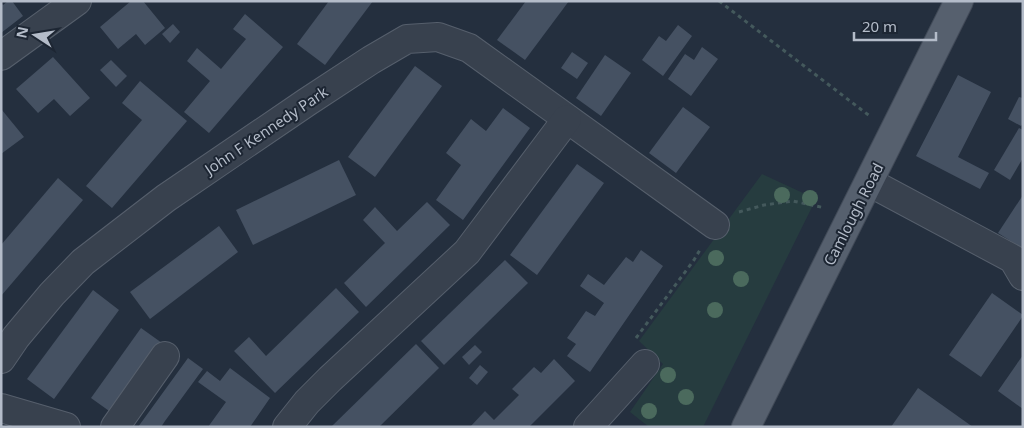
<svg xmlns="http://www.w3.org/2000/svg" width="1024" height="428" font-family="'Noto Sans',sans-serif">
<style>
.green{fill:#263c3f}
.building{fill:#455162}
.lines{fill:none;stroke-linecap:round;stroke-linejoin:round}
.minor-casing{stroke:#565f6c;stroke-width:30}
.major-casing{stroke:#414a57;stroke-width:30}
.path{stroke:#44595c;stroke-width:3;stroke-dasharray:4 4;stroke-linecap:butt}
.minor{stroke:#38414e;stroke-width:28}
.major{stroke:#56606e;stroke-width:28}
.tree{fill:#4b6a5d}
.labels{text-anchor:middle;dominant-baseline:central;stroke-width:4;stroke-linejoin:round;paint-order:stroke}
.street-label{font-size:15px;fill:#b4bcc9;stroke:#1d2633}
</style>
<rect width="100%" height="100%" fill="#242f3e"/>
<polygon class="green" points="762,174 816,199 703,427 649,427 630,412 663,364 639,341"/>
<g class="building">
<polygon points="8,1 12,1 23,16 1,33 1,3 3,5"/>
<polygon points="131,1 143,1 165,28 145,45 136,34 118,49 100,27"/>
<polygon points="329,1 373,1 325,65 297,44"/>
<polygon points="526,1 569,1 525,60 497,40"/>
<polygon points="245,14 283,47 209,133 184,112 210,81 187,61 197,48 221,69 246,39 233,29"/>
<polygon points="173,24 180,32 170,43 162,34"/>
<polygon points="678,25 692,36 663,76 642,60 659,36 666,41"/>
<polygon points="702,47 718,59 691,96 668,79 685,54 694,60"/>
<polygon points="572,52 588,63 577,79 561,68"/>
<polygon points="605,55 631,73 601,116 576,98"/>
<polygon points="53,57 90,98 70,116 54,99 38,113 16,89"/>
<polygon points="111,60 127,76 116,87 100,70"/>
<polygon points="415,66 442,86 375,177 348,157"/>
<polygon points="958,75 991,92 958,157 989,173 980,189 916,156"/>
<polygon points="140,81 187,121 112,208 86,186 142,120 122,103"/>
<polygon points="1019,97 1023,98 1023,123 1021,126 1008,119"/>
<polygon points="683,107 710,127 676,173 649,153"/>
<polygon points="503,108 530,128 463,220 436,200 461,165 446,153 471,119 486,131"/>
<polygon points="2,110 24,137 1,154 1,111"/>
<polygon points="1019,128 1023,130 1023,158 1010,180 994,170"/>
<polygon points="339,160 356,195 253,245 236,210"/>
<polygon points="577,164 604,183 537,275 510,255"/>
<polygon points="58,178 83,200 1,296 1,245"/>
<polygon points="1023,195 1023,249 998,233"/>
<polygon points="427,202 450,225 366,307 344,283 385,243 363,220 375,207 397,231"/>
<polygon points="219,226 238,252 150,319 130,292"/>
<polygon points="641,250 663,266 590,372 567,356 576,344 567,338 586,311 595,316 604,303 580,286 588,274 604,285 626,257 633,262"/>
<polygon points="505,260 528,283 444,365 421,341"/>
<polygon points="336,288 359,312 275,393 234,351 249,337 266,356"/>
<polygon points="93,290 119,310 54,399 27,379"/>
<polygon points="992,293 1023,315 1023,316 981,377 949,355"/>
<polygon points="141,328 162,343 112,413 91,398"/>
<polygon points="416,344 439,368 379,427 333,427 332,426"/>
<polygon points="475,345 482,352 469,365 462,357"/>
<polygon points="1023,355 1023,409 998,391"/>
<polygon points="188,358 203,369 165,421 161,427 138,427"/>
<polygon points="554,359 575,381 529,427 470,427 485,411 494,420 519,395 512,389 534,367 541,373"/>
<polygon points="480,365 488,372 477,385 469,378"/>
<polygon points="230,368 270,398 250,427 208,427 226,402 198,382 207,371 220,381"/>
<polygon points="918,388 973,427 891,427"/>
</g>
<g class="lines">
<defs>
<g id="minor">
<polyline points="1,56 77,1"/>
<polyline points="869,182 1013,259 1023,276"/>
<polyline points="1,359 16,337 52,294 83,262 166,198 307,102 371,60 407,39 438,37 469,48 715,225"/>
<polyline points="1,408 66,427"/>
<polyline points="115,427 165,356"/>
<polyline points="287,427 307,402 330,379 467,252 567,119"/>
<polyline points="588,427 645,364"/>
</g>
<polyline id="major" points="746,427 959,1"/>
</defs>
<use href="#minor" class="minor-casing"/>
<use href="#major" class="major-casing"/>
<g class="path">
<polyline points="719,1 871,117"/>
<polyline points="739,212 764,205 793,201 825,208"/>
<polyline points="636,338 694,260 701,248"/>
</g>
<use href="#minor" class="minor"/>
<use href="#major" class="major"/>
</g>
<g class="tree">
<circle cx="782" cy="195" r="8"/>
<circle cx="810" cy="198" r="8"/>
<circle cx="716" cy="258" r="8"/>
<circle cx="741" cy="279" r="8"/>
<circle cx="715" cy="310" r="8"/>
<circle cx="668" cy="375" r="8"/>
<circle cx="686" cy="397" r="8"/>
<circle cx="649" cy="411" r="8"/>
</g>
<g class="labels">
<g class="street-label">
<text transform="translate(266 130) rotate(-34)">John F Kennedy Park</text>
<text transform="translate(853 214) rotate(-63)">Camlough Road</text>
</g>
</g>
<rect width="1024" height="428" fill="none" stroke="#b4bcc9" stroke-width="5"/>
<g transform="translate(35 35) rotate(282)" stroke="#1d2633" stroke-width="4" paint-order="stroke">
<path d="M0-4L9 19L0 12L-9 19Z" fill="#b4bcc9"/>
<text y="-8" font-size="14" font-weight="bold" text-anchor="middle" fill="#b4bcc9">N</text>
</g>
<path d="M854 32v8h82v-8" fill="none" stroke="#b4bcc9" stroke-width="2.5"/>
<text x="862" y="32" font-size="15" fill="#b4bcc9" stroke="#1d2633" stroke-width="4" paint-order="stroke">20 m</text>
</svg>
